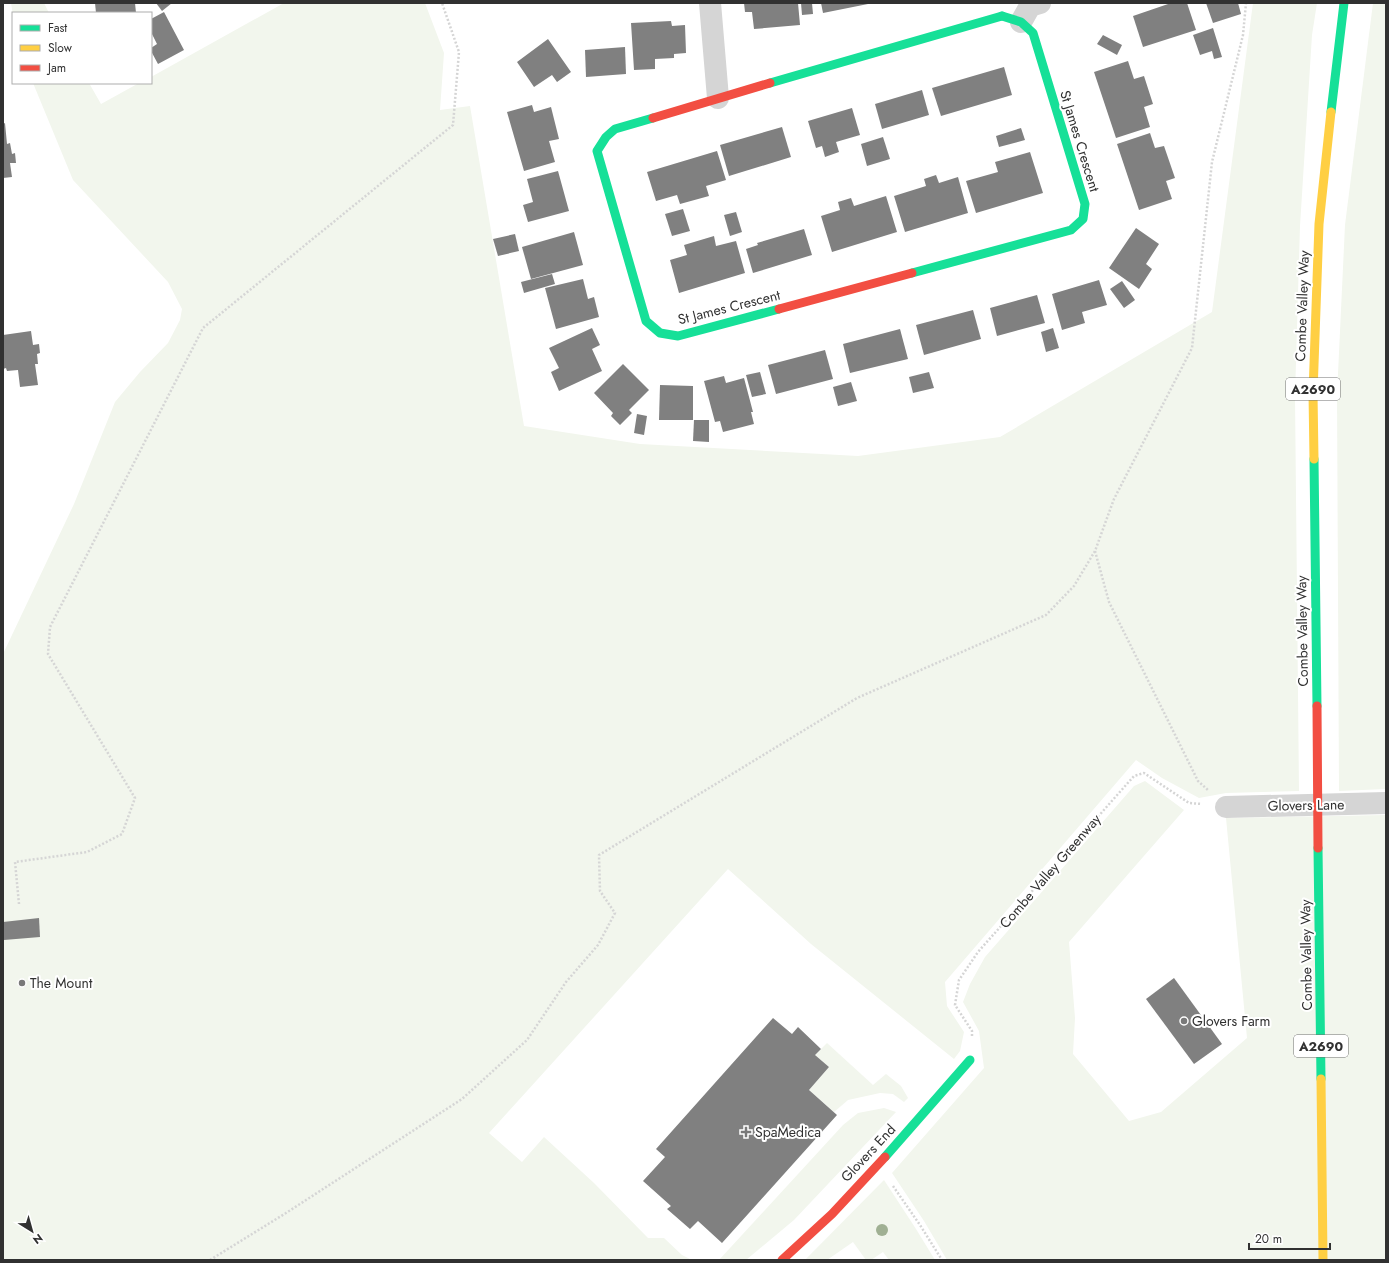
<svg xmlns="http://www.w3.org/2000/svg" width="1389" height="1263" font-family="Jost,sans-serif">
<style>
.green{fill:#f2f6ed}
.building{fill:#808080}
.lines{fill:none;stroke-linecap:round;stroke-linejoin:round}
.path{stroke:#d5d5d5;stroke-width:2.5;stroke-dasharray:2 2;stroke-linecap:butt}
.street{stroke:#d5d5d5;stroke-width:22}
.fast{stroke:#16e098;stroke-width:9}
.slow{stroke:#ffcf43;stroke-width:9}
.jam{stroke:#f24e42;stroke-width:9}
.tree{fill:#a0b093}
.poi-dot{fill:#797979;stroke:#fff;stroke-width:1.5}
.labels{text-anchor:middle;dominant-baseline:central;stroke-width:4;stroke-linejoin:round;paint-order:stroke}
.shield{fill:#fff;stroke:#6f6f6f;stroke-width:1}
.shield-label{font-size:13px;font-weight:bold;fill:#313131}
.street-label{font-size:14px;fill:#313131;stroke:#fff}
.poi-label{font-size:14px;fill:#313131;stroke:#fff;text-anchor:start}
</style>
<rect width="100%" height="100%" fill="#fff"/>
<g class="green">
<polygon points="11,3 44,3 49,13 13,13 13,15"/>
<polygon points="284,3 425,3 444,53 440,110 470,106 524,426 640,444 858,456 1000,437 1212,312 1253,3 1317,3 1312,35 1300,226 1295,396 1299,791 1226,793 1199,798 1162,778 1136,760 945,982 947,1006 964,1032 960,1051 954,1059 811,944 728,869 489,1133 522,1162 544,1137 594,1183 648,1238 664,1238 682,1255 692,1260 3,1260 3,654 74,504 115,402 140,372 168,343 180,320 182,309 168,282 73,180 33,83 89,83 101,104 139,83 151,83 151,77"/>
<polygon points="1373,3 1386,3 1386,789 1339,791 1337,395 1345,225"/>
<polygon points="1145,781 1184,810 1069,942 1075,1018 1073,1054 1129,1121 1161,1112 1247,1038 1226,818 1386,815 1386,1260 947,1260 924,1221 892,1173 984,1068 979,1031 963,1002 970,984 985,957 1134,786"/>
<polygon points="827,1043 873,1085 886,1074 901,1086 908,1098 904,1102 893,1094 880,1093 848,1100 834,1112 809,1090 829,1067 815,1055"/>
<polygon points="884,1108 896,1112 794,1220 746,1260 719,1260 843,1125 858,1113"/>
<polygon points="884,1180 916,1229 935,1260 889,1260 883,1252 871,1260 866,1260 853,1242 827,1260 805,1260"/>
</g>
<g class="building">
<polygon points="95,3 135,3 136,13 96,13"/>
<polygon points="156,3 172,3 162,11"/>
<polygon points="744,3 798,3 800,25 754,29 752,12 745,12"/>
<polygon points="801,3 812,3 813,14 802,15"/>
<polygon points="821,3 868,3 868,4 823,13"/>
<polygon points="1171,3 1187,3 1196,30 1143,47 1133,16"/>
<polygon points="1206,3 1238,3 1241,14 1213,23"/>
<polygon points="164,12 184,50 158,64 151,51 151,48 157,44 151,32 151,19"/>
<polygon points="671,21 672,26 685,25 686,53 674,54 674,58 655,59 655,69 634,70 631,23"/>
<polygon points="1213,28 1222,57 1214,59 1212,51 1200,55 1193,35"/>
<polygon points="1103,35 1122,45 1117,55 1097,44"/>
<polygon points="548,39 571,72 557,82 552,75 534,87 517,62"/>
<polygon points="625,47 626,74 586,77 585,50"/>
<polygon points="1128,61 1134,79 1144,76 1153,104 1144,107 1150,127 1116,138 1094,72"/>
<polygon points="1004,67 1012,95 941,116 932,88"/>
<polygon points="922,90 929,115 882,129 875,104"/>
<polygon points="532,105 534,112 551,107 559,139 549,141 555,162 524,171 507,112"/>
<polygon points="852,108 860,135 836,142 839,152 825,157 822,146 816,148 808,121"/>
<polygon points="5,123 7,144 10,143 12,154 15,153 16,163 10,163 12,177 3,178 3,124"/>
<polygon points="782,127 791,157 729,176 720,145"/>
<polygon points="1021,128 1025,140 999,147 996,136"/>
<polygon points="1150,133 1155,148 1164,146 1175,178 1166,181 1172,199 1139,210 1117,144"/>
<polygon points="883,137 890,159 867,166 861,144"/>
<polygon points="717,151 726,180 706,186 709,196 680,204 677,195 656,201 647,172"/>
<polygon points="1030,152 1043,193 976,213 966,181 998,172 995,162"/>
<polygon points="558,171 569,211 528,222 523,205 533,202 527,179"/>
<polygon points="936,175 939,183 958,177 968,213 905,232 894,196 926,186 924,179"/>
<polygon points="886,196 897,232 832,252 821,216 840,210 838,202 851,198 854,206"/>
<polygon points="683,209 690,231 672,236 665,214"/>
<polygon points="736,212 742,232 730,236 724,215"/>
<polygon points="1136,228 1159,244 1146,264 1152,269 1139,289 1109,268"/>
<polygon points="804,229 812,255 753,273 746,249 758,245 757,243"/>
<polygon points="574,232 583,265 531,279 522,247"/>
<polygon points="515,234 519,251 498,256 493,239"/>
<polygon points="714,236 716,246 736,241 745,273 679,293 670,260 687,255 684,245"/>
<polygon points="552,274 555,284 524,293 521,282"/>
<polygon points="583,279 588,299 594,297 599,317 556,329 545,288"/>
<polygon points="1099,280 1107,305 1082,312 1085,323 1062,330 1052,294"/>
<polygon points="1122,281 1135,300 1124,308 1110,289"/>
<polygon points="1037,295 1045,323 997,336 990,308"/>
<polygon points="973,310 981,339 924,355 916,325"/>
<polygon points="592,328 600,345 592,349 602,371 559,391 551,372 559,368 549,348"/>
<polygon points="1053,328 1059,348 1046,352 1041,332"/>
<polygon points="900,329 908,359 850,373 843,344"/>
<polygon points="31,331 33,345 39,344 40,353 37,354 38,364 35,364 38,385 20,387 18,370 7,371 6,368 3,369 3,335"/>
<polygon points="825,350 833,379 776,394 768,365"/>
<polygon points="623,364 649,390 629,410 632,413 620,425 611,416 613,413 594,393"/>
<polygon points="760,372 766,394 752,397 746,375"/>
<polygon points="929,372 934,388 913,393 909,377"/>
<polygon points="724,376 726,383 744,378 753,412 751,412 754,424 723,432 720,421 715,422 704,381"/>
<polygon points="851,382 857,401 838,406 833,387"/>
<polygon points="660,385 693,386 693,420 659,420"/>
<polygon points="637,414 647,416 644,435 634,433"/>
<polygon points="694,420 709,420 709,442 693,441"/>
<polygon points="39,918 40,937 4,940 3,922"/>
<polygon points="1174,978 1222,1044 1194,1064 1146,999"/>
<polygon points="773,1018 792,1034 798,1027 821,1049 815,1055 829,1067 809,1090 837,1115 722,1243 698,1221 690,1229 667,1209 671,1206 643,1181 665,1157 656,1149"/>
</g>
<g class="lines">
<g class="path">
<polyline points="1095,551 1109,602 1198,781 1209,791"/>
<polyline points="19,904 15,862 87,852 122,834 135,798 48,654 50,627 203,328 453,125 459,52 442,3"/>
<polyline points="972,1036 972,1031 955,1005 959,980 978,952 1134,776 1144,773 1189,803 1202,804"/>
<polyline points="893,1186 920,1225 942,1260"/>
<polyline points="210,1260 286,1213 462,1099 527,1040 566,982 598,945 615,913 600,891 599,855 857,698 1046,615 1074,586 1095,551 1114,499 1192,348 1212,162 1243,35 1246,3"/>
</g>
<g class="street">
<polyline points="710,3 718,98"/>
<polyline points="1021,22 1030,6 1040,3"/>
<polyline points="1226,807 1386,803"/>
</g>
<g class="fast">
<polyline points="770,83 1002,16"/>
<polyline points="1331,112 1344,3"/>
<polyline points="653,118 615,129 606,137 597,151 646,321 660,333 678,336 779,309"/>
<polyline points="912,273 1071,230 1083,219 1085,204 1033,33 1021,22 1002,16"/>
<polyline points="1314,459 1317,706"/>
<polyline points="1318,848 1321,1079"/>
<polyline points="885,1157 970,1060"/>
</g>
<g class="slow">
<polyline points="1314,459 1313,393 1319,224 1331,112"/>
<polyline points="1321,1079 1323,1260"/>
</g>
<g class="jam">
<polyline points="653,118 770,83"/>
<polyline points="779,309 912,273"/>
<polyline points="1317,706 1318,848"/>
<polyline points="782,1260 832,1214 885,1157"/>
</g>
</g>
<circle class="tree" cx="882" cy="1230" r="6"/>
<g class="poi-dot">
<circle cx="22" cy="983" r="4"/>
<circle cx="1184" cy="1021" r="4"/>
<path d="M744 1126h4v4h4v4h-4v4h-4v-4h-4v-4h4z"/>
</g>
<g class="labels">
<g class="shield">
<rect x="1286" y="378" width="54" height="22" rx="3"/>
<rect x="1294" y="1035" width="54" height="22" rx="3"/>
</g>
<g class="shield-label">
<text x="1313" y="389">A2690</text>
<text x="1321" y="1046">A2690</text>
</g>
<g class="street-label">
<text transform="translate(1080 141) rotate(73)">St James Crescent</text>
<text transform="translate(1302 306) rotate(-88)">Combe Valley Way</text>
<text transform="translate(729 307) rotate(-14)">St James Crescent</text>
<text transform="translate(1302 631) rotate(-91)">Combe Valley Way</text>
<text transform="translate(1306 805) rotate(-1)">Glovers Lane</text>
<text transform="translate(1050 871) rotate(-49)">Combe Valley Greenway</text>
<text transform="translate(1306 955) rotate(-91)">Combe Valley Way</text>
<text transform="translate(868 1153) rotate(-47)">Glovers End</text>
</g>
<g class="poi-label">
<text x="30" y="983">The Mount</text>
<text x="1192" y="1021">Glovers Farm</text>
<text x="755" y="1132">SpaMedica</text>
</g>
</g>
<rect width="1389" height="1263" fill="none" stroke="#313131" stroke-width="8"/>
<rect x="12" y="12" width="140" height="72" fill="#ffffff" stroke="#adadad"/>
<rect x="20" y="25" width="20" height="6" fill="#16e098" stroke="#adadad"/>
<text x="48" y="32" font-size="12" fill="#313131">Fast</text>
<rect x="20" y="45" width="20" height="6" fill="#ffcf43" stroke="#adadad"/>
<text x="48" y="52" font-size="12" fill="#313131">Slow</text>
<rect x="20" y="65" width="20" height="6" fill="#f24e42" stroke="#adadad"/>
<text x="48" y="72" font-size="12" fill="#313131">Jam</text>
<g transform="translate(32 1231) rotate(143)" stroke="#ffffff" stroke-width="3" paint-order="stroke">
<path d="M0-3L7 15L0 10L-7 15Z" fill="#313131"/>
<text y="-6" font-size="11" font-weight="bold" text-anchor="middle" fill="#313131">N</text>
</g>
<path d="M1249 1243v6h81v-6" fill="none" stroke="#313131" stroke-width="2"/>
<text x="1255" y="1243" font-size="12" fill="#313131" stroke="#ffffff" stroke-width="3" paint-order="stroke">20 m</text>
</svg>
